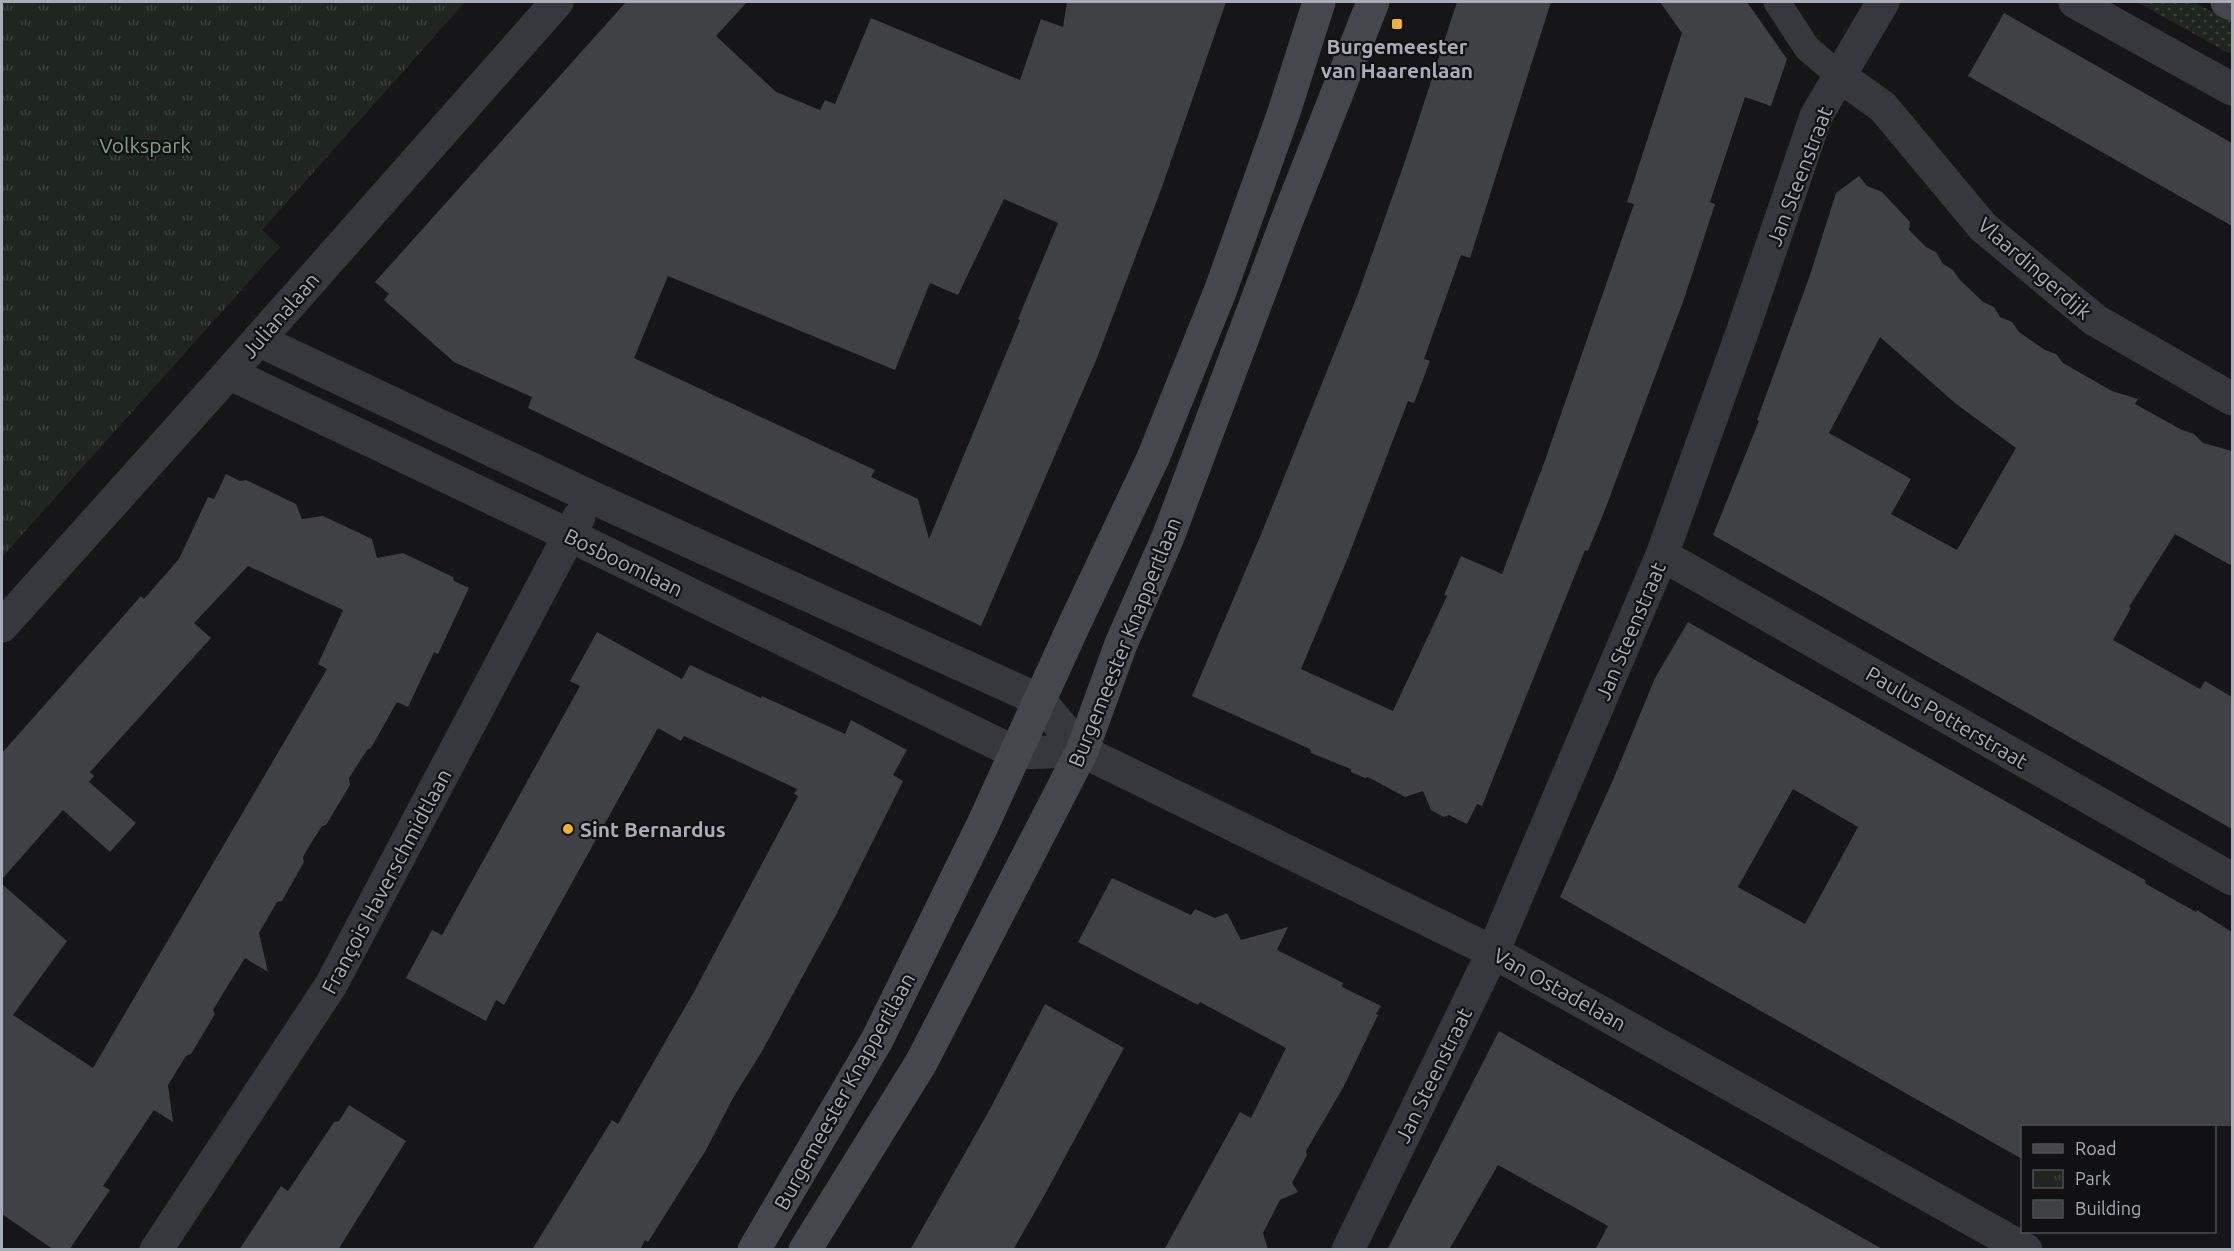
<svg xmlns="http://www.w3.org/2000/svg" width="2234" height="1251" font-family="Ubuntu,sans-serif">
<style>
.grass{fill:url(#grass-dots)}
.park{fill:url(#park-tufts)}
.building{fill:#404145;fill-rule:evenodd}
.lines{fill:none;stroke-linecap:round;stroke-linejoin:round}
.service{stroke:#37383d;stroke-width:27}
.minor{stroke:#37383d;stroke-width:33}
.secondary{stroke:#45474d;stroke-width:33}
.poi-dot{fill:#f2b134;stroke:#111113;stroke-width:2}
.labels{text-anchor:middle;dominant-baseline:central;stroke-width:4.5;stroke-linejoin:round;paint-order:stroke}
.poi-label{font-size:21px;font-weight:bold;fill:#a8adb8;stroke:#111113}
.park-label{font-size:21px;fill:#7fa381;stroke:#111113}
.street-label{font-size:21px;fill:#a8adb8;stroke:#111113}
</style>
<defs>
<pattern id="grass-dots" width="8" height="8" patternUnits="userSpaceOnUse" patternTransform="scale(1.5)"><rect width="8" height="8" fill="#1e261f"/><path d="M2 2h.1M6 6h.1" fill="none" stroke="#3c433d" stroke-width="1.8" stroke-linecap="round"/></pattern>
<pattern id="park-tufts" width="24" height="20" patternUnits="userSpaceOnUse" patternTransform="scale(1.5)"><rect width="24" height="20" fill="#1e261f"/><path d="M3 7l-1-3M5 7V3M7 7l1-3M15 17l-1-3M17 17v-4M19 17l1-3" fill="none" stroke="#3c433d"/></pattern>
</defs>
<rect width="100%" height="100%" fill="#161618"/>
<polygon class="grass" points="2137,2 2193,2 2232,21 2232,55"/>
<polygon class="park" points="2,2 465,2 262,230 280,247 2,557"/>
<g class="building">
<path d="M 626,2 L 747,2 L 716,36 L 776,92 L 820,110 L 825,100 L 835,104 L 871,18 L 1020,80 L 1041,19 L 1063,27 L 1067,2 L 1226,2 L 1162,187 L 1097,358 L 981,626 L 528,408 L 532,397 L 454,362 L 384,300 L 389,294 L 375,282 ZM 1004,199 L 1058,223 L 1018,319 L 1020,320 L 929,539 L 918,499 L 871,477 L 875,470 L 634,358 L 668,276 L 895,370 L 930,283 L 958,295 Z"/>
<polygon points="1457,2 1551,2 1470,258 1461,255 1424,359 1430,361 1414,403 1408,401 1347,560 1301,669 1393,711 1447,596 1444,595 1461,556 1502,574 1544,463 1634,204 1627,202 1682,33 1660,2 1747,2 1787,59 1771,106 1745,97 1710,202 1715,204 1684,299 1606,507 1588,551 1585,550 1482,806 1477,804 1467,824 1449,815 1444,817 1431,810 1423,791 1405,797 1368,777 1365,778 1351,772 1351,769 1311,753 1310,749 1192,696 1262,532 1358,294 1405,161"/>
<polygon points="2004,13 2232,143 2232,226 1968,76"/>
<path d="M 1859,176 L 1867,186 L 1882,192 L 1910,222 L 1909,230 L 1926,247 L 1936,252 L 1943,264 L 1953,270 L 1960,280 L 1983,302 L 1994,307 L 2000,317 L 2012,322 L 2019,332 L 2045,350 L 2056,354 L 2063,363 L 2112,391 L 2138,399 L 2135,404 L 2182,430 L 2194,434 L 2203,443 L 2232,451 L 2232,566 L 2175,534 L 2129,607 L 2131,608 L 2113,640 L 2200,689 L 2205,681 L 2232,697 L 2232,829 L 1713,535 L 1759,421 L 1757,420 L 1810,275 L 1836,193 ZM 1880,337 L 1955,403 L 2016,448 L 1957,550 L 1891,514 L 1911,479 L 1829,433 Z"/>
<polygon points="226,474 240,481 246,480 296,504 302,519 323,516 372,539 377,558 403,553 453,577 454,581 469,588 438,654 434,652 408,707 397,702 371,748 367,750 349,778 350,785 326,825 322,826 311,843 303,857 304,862 282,901 277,902 259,933 268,972 245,958 222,995 213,1010 215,1014 191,1054 186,1056 168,1085 173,1122 154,1110 103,1186 110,1190 69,1250 54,1250 2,1214 2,884 67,941 13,1015 93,1068 327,669 318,664 343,610 248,566 194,623 211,638 90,772 94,776 89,782 136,823 110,852 63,810 2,879 2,753 141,596 144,599 179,559 208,497 214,499"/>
<path d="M 1688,622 L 2145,880 L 2146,884 L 2196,912 L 2197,910 L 2232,932 L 2232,1126 L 2022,1126 L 2022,1159 L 1560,897 L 1613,780 L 1655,678 ZM 1793,789 L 1858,827 L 1805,924 L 1738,887 Z"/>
<polygon points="597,632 682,679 690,665 761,698 762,696 845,734 851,720 907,750 893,775 903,781 836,915 761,1053 733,1098 706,1150 648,1242 645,1240 640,1250 532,1250 612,1120 618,1124 695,990 798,796 794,794 797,789 684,736 681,741 658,728 504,1005 496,1000 486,1021 406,978 432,930 442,935 580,686 570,681"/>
<polygon points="1112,878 1191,915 1195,909 1215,918 1227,913 1241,940 1288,927 1277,950 1343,983 1342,987 1381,1006 1376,1014 1378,1015 1344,1086 1306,1151 1307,1155 1292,1183 1298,1192 1280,1200 1263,1233 1268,1250 1164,1250 1240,1112 1251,1118 1286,1048 1200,1002 1198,1005 1078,942"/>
<polygon points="1045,1004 1124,1048 1044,1196 1013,1250 910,1250 990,1109"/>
<polygon points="1499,1031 1790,1197 1884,1250 1595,1250 1608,1226 1498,1165 1449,1250 1387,1250"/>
<polygon points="349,1105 406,1141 338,1250 239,1250 281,1186 288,1191 334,1122 339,1121"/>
</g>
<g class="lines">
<polyline class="service" points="1777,2 1807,48 1841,77"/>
<g class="minor">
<polyline points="2075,2 2232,89"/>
<polyline points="1841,77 1883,107 1983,227 2095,320 2232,399"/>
<polyline points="258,340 589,496 1039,700 1082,751 1493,952 2026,1250"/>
<polyline points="229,373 571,536 1016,753 1082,751"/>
<polyline points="1662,555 2232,879"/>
<polyline points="2,626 229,373 557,2"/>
<polyline points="156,1250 331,985 579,517"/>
<polyline points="1348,1250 1493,952 1662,555 1743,330 1816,116 1883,2"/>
</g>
<g class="secondary">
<polyline points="2227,2 2232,4"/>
<polyline points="754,1250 877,1040 984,822 1074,625 1153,458 1221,289 1284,112 1319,2"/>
<polyline points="805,1250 921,1063 1082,751 1121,644 1168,537 1287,220 1373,2"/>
</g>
</g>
<g class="poi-dot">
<rect x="1391" y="18" width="12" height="12" rx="3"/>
<circle cx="568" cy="829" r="6"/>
</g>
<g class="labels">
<g class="poi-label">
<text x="1397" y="46">Burgemeester<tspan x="1397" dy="24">van Haarenlaan</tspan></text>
<text x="580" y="829" text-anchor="start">Sint Bernardus</text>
</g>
<g class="park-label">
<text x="145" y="145">Volkspark</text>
</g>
<g class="street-label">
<text transform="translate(1799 176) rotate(-69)">Jan Steenstraat</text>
<text transform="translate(2035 268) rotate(41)">Vlaardingerdijk</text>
<text transform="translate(280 315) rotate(-49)">Julianalaan</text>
<text transform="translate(624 562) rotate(26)">Bosboomlaan</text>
<text transform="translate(1630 631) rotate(-67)">Jan Steenstraat</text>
<text transform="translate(1124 642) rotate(-68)">Burgemeester Knappertlaan</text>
<text transform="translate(1947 717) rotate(30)">Paulus Potterstraat</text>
<text transform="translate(386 881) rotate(-62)">François Haverschmidtlaan</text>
<text transform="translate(1560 989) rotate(29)">Van Ostadelaan</text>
<text transform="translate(1433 1075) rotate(-64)">Jan Steenstraat</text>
<text transform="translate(844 1091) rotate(-61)">Burgemeester Knappertlaan</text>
</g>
</g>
<rect width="2234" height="1251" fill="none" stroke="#a8adb8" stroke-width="6"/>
<rect x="2021" y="1125" width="195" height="108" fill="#111113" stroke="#4d4f55" stroke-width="1.5"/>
<rect x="2033" y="1144" width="30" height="9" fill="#45474d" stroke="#4d4f55" stroke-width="1.5"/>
<text x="2075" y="1155" font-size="18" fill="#a8adb8">Road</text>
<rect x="2033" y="1170" width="30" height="18" fill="url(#park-tufts)" stroke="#4d4f55" stroke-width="1.5"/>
<text x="2075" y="1185" font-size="18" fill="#a8adb8">Park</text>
<rect x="2033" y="1200" width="30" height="18" fill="#404145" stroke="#4d4f55" stroke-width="1.5"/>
<text x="2075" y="1215" font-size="18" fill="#a8adb8">Building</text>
</svg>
